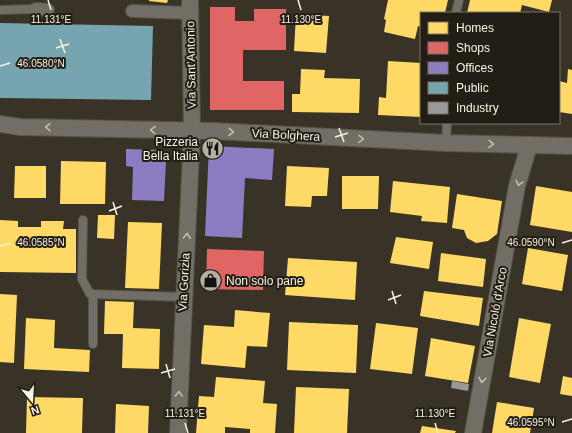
<svg xmlns="http://www.w3.org/2000/svg" width="572" height="433" font-family="Helvetica,sans-serif">
<style>
.homes{fill:#ffd966}
.shops{fill:#e06666}
.offices{fill:#8e7cc3}
.public{fill:#76a5af}
.industry{fill:#999}
.lines{fill:none;stroke-linecap:round;stroke-linejoin:round}
.service-casing{stroke:#575247;stroke-width:10}
.pedestrian-casing{stroke:#575247;stroke-width:14}
.minor-casing{stroke:#575247;stroke-width:18}
.service{stroke:#736e65;stroke-width:8}
.pedestrian{stroke:#736e65;stroke-width:12}
.minor{stroke:#736e65;stroke-width:16}
.oneway{stroke:#c3bdb1}
.ticks{fill:none;stroke:#f8f2e4;stroke-width:1.5}
.labels{text-anchor:middle;dominant-baseline:central;stroke-width:4;stroke-linejoin:round;paint-order:stroke}
.street-label{font-size:12px;fill:#f8f2e4;stroke:#231e15}
.poi-label{font-size:12px;fill:#f8f2e4;stroke:#231e15;text-anchor:end}
.ticks-label{font-size:10px;text-anchor:middle;fill:#f8f2e4;stroke:#231e15;stroke-width:4;stroke-linejoin:round;paint-order:stroke}
</style>
<rect width="100%" height="100%" fill="#393327"/>
<g class="homes">
<polygon points="149,0 168,0 167,3 149,1"/>
<polygon points="388,0 448,0 445,13 421,13 421,27 418,26 415,39 384,32 386,20 384,19"/>
<polygon points="470,0 552,0 549,12 522,5 520,13 467,13"/>
<polygon points="296,14 329,16 326,53 294,51"/>
<polygon points="388,61 421,63 421,117 378,115 379,97 386,98"/>
<polygon points="301,69 325,70 324,78 360,79 359,113 292,112 292,94 300,94"/>
<polygon points="568,69 572,70 572,114 559,112 559,81 567,83"/>
<polygon points="61,161 106,162 105,204 60,204"/>
<polygon points="15,166 46,166 46,198 14,198"/>
<polygon points="287,166 329,168 327,196 312,196 311,207 285,206"/>
<polygon points="342,176 379,176 378,209 342,209"/>
<polygon points="393,181 450,187 447,223 421,221 422,216 390,212"/>
<polygon points="536,186 572,192 572,232 530,225"/>
<polygon points="457,194 502,201 497,234 488,241 476,243 467,238 464,230 452,228"/>
<polygon points="98,215 115,215 114,239 97,238"/>
<polygon points="0,220 18,221 18,227 41,227 41,221 64,221 63,229 76,229 76,273 0,272"/>
<polygon points="128,222 162,223 159,289 125,288"/>
<polygon points="396,237 433,242 429,269 390,263"/>
<polygon points="528,248 568,255 562,291 522,284"/>
<polygon points="441,253 486,259 483,287 438,281"/>
<polygon points="288,258 357,262 355,300 285,295"/>
<polygon points="424,291 483,298 479,326 420,316"/>
<polygon points="0,294 17,295 14,363 0,362"/>
<polygon points="105,301 134,302 133,328 160,329 159,369 122,368 123,334 104,334"/>
<polygon points="235,310 270,313 267,347 247,346 245,368 201,364 204,325 234,327"/>
<polygon points="26,318 55,320 54,348 90,350 89,372 24,369"/>
<polygon points="519,318 551,324 540,383 509,377"/>
<polygon points="289,322 358,325 356,373 287,370"/>
<polygon points="376,323 418,328 412,374 370,369"/>
<polygon points="431,338 475,346 468,383 425,376"/>
<polygon points="563,376 572,378 572,396 560,394"/>
<polygon points="216,377 265,381 263,403 277,404 275,433 250,433 250,429 225,427 225,433 196,433 199,396 214,397"/>
<polygon points="296,387 349,389 347,433 294,433"/>
<polygon points="27,397 83,398 82,433 26,433"/>
<polygon points="497,402 534,408 530,433 492,433"/>
<polygon points="116,404 149,406 148,433 115,433"/>
<polygon points="422,426 456,431 455,433 420,433"/>
</g>
<g class="shops">
<polygon points="210,7 235,7 235,21 254,21 254,9 286,9 286,50 243,50 243,81 284,81 284,110 210,110"/>
<polygon points="207,249 264,251 263,290 206,289"/>
</g>
<g class="offices">
<polygon points="209,146 274,149 272,180 245,178 242,238 205,236"/>
<polygon points="126,149 157,150 166,160 164,201 132,200 133,167 126,166"/>
</g>
<polygon class="public" points="0,23 153,26 151,100 0,98"/>
<polygon class="industry" points="452,381 469,384 468,391 451,388"/>
<g class="lines">
<defs>
<g id="service">
<polyline points="0,10 36,9"/>
<polyline points="456,13 459,0"/>
<polyline points="446,143 447,123"/>
<polyline points="83,220 82,279 90,294 184,297"/>
<polyline points="93,344 93,294"/>
</g>
<g id="pedestrian">
<polyline points="36,9 48,10"/>
<polyline points="132,11 191,13"/>
</g>
<g id="minor">
<polyline points="0,124 20,127 214,131 446,143 572,146"/>
<polyline points="178,433 192,131 190,0"/>
<polyline points="473,433 517,186 526,156 529,145"/>
</g>
</defs>
<use href="#service" class="service-casing"/>
<use href="#pedestrian" class="pedestrian-casing"/>
<use href="#minor" class="minor-casing"/>
<use href="#service" class="service"/>
<use href="#pedestrian" class="pedestrian"/>
<use href="#minor" class="minor"/>
</g>
<defs><path id="oneway-chevron" d="M-2-3.5L2.5 0L-2 3.5" fill="none" stroke-width="1.6" stroke-linecap="round" stroke-linejoin="round"/></defs>
<g class="oneway">
<use href="#oneway-chevron" transform="translate(48 127) rotate(-179)"/>
<use href="#oneway-chevron" transform="translate(153 130) rotate(-179)"/>
<use href="#oneway-chevron" transform="translate(231 132) rotate(3)"/>
<use href="#oneway-chevron" transform="translate(361 139) rotate(3)"/>
<use href="#oneway-chevron" transform="translate(491 144) rotate(1)"/>
<use href="#oneway-chevron" transform="translate(519 183) rotate(105)"/>
<use href="#oneway-chevron" transform="translate(187 236) rotate(-87)"/>
<use href="#oneway-chevron" transform="translate(482 380) rotate(100)"/>
<use href="#oneway-chevron" transform="translate(179 394) rotate(-88)"/>
</g>
<path class="ticks" d="M 48,0 L 51,10M 298,0 L 301,10M 60,39 L 65,53M 56,48 L 69,44M 0,66 L 10,63M 339,128 L 344,142M 335,137 L 348,133M 113,202 L 117,215M 109,211 L 122,206M 562,243 L 572,240M 0,246 L 10,243M 392,291 L 396,304M 388,300 L 401,295M 166,364 L 170,378M 161,373 L 175,369M 562,422 L 572,419M 185,423 L 188,433M 435,423 L 438,433"/>
<defs>
<symbol id="restaurant-disc" viewBox="-11 -11 22 22"><circle r="9.5" fill="#b5afa2" stroke="#231e15"/><path d="M-5-6h1v4h1v-4h1v4h1v-4h1v5L-1.5 .5V6h-2V.5L-5-1ZM5-6V6H3V1.5H1.5Q1.5-4 5-6Z" fill="#111"/></symbol>
<symbol id="shop-disc" viewBox="-11 -11 22 22"><circle r="9.5" fill="#b5afa2" stroke="#231e15"/><path d="M-5-2.5h2.3a2.7 3.5 0 0 1 5.4 0H5L5.5 6h-11ZM-1.5-2.5h3a1.5 2.3 0 0 0-3 0Z" fill="#111"/></symbol>
</defs>
<g fill-rule="evenodd">
<use href="#restaurant-disc" x="200" y="136" width="25" height="25"/>
<use href="#shop-disc" x="198" y="268" width="25" height="25"/>
</g>
<g class="labels">
<g class="street-label">
<text transform="translate(191 65) rotate(-91)">Via Sant'Antonio</text>
<text transform="translate(286 135) rotate(3)">Via Bolghera</text>
<text transform="translate(184 282) rotate(-87)">Via Gorizia</text>
<text transform="translate(495 312) rotate(-80)">Via Nicoló d'Arco</text>
</g>
<g class="poi-label">
<text x="198" y="142">Pizzeria<tspan x="198" dy="14">Bella Italia</tspan></text>
<text x="226" y="281" text-anchor="start">Non solo pane</text>
</g>
</g>
<g class="ticks-label">
<text x="51" y="23">11.131°E</text>
<text x="301" y="23">11.130°E</text>
<text x="41" y="67">46.0580°N</text>
<text x="531" y="246">46.0590°N</text>
<text x="41" y="246">46.0585°N</text>
<text x="185" y="417">11.131°E</text>
<text x="435" y="417">11.130°E</text>
<text x="531" y="426">46.0595°N</text>
</g>
<rect x="420" y="12" width="140" height="112" fill="#231e15" stroke="#787368"/>
<rect x="428" y="22" width="20" height="12" fill="#ffd966" stroke="#787368"/>
<text x="456" y="32" font-size="12" fill="#f8f2e4">Homes</text>
<rect x="428" y="42" width="20" height="12" fill="#e06666" stroke="#787368"/>
<text x="456" y="52" font-size="12" fill="#f8f2e4">Shops</text>
<rect x="428" y="62" width="20" height="12" fill="#8e7cc3" stroke="#787368"/>
<text x="456" y="72" font-size="12" fill="#f8f2e4">Offices</text>
<rect x="428" y="82" width="20" height="12" fill="#76a5af" stroke="#787368"/>
<text x="456" y="92" font-size="12" fill="#f8f2e4">Public</text>
<rect x="428" y="102" width="20" height="12" fill="#999999" stroke="#787368"/>
<text x="456" y="112" font-size="12" fill="#f8f2e4">Industry</text>
<g transform="translate(32 401) rotate(162)" stroke="#231e15" stroke-width="3" paint-order="stroke">
<path d="M0-3L7 15L0 10L-7 15Z" fill="#f8f2e4"/>
<text y="-6" font-size="11" font-weight="bold" text-anchor="middle" fill="#f8f2e4">N</text>
</g>
</svg>
